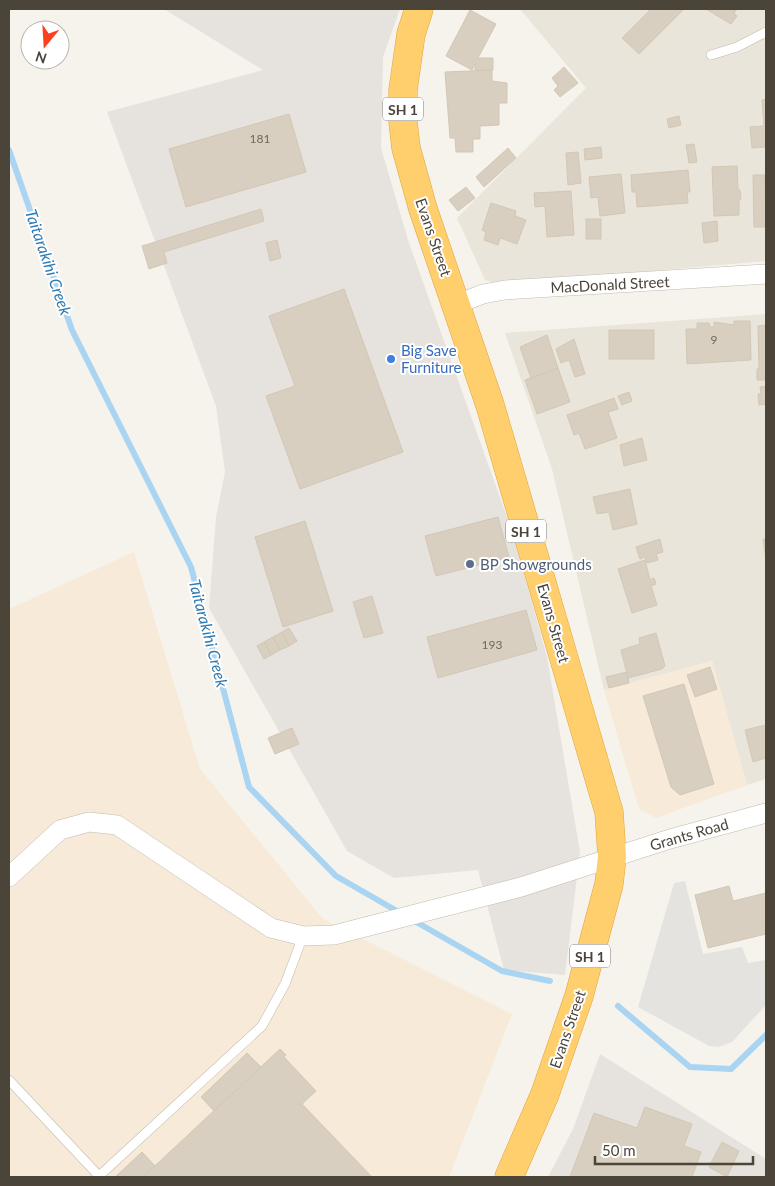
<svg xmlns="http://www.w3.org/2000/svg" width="775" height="1186" font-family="Lato,sans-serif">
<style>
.residential{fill:#eae5da}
.commercial{fill:#f7ead8}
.industrial{fill:#e6e2dd}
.parking{fill:#e5e3e0}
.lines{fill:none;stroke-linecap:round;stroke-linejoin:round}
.stream{stroke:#a9d4f2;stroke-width:6}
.building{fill:#d8cfc1;stroke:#d3c7b4}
.lane-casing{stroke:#c2bbae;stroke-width:10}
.street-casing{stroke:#c2bbae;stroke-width:20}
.highway-casing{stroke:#e0a43c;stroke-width:29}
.lane{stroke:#fff;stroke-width:9}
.street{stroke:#fff;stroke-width:19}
.highway{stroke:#ffcf6e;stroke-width:28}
.shop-dot{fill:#3f7fe0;stroke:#fff;stroke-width:2}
.service-dot{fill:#5c6f8a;stroke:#fff;stroke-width:2}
.labels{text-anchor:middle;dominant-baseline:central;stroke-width:4;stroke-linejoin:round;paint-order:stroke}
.number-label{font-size:12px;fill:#6e675b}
.shield{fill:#fff;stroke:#817c74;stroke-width:1}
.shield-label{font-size:14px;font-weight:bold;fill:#4b4439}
.street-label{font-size:15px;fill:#4b4439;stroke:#fff}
.shop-label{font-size:15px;fill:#366cbe;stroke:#fff;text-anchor:start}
.service-label{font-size:15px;fill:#4e5e75;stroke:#fff;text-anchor:start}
.water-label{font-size:16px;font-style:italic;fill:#2e7ab2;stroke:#fff}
</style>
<rect width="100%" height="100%" fill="#f6f3ec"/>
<g class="residential">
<polygon points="520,9 766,9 766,261 501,284 485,280 457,218 586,88"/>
<polygon points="766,314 766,779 747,785 712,661 604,690 552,469 505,333"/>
</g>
<g class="commercial">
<polygon points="134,552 200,769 323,919 512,1014 449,1177 9,1177 9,609"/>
<polygon points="712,661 747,785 656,818 639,809 604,690"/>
</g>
<g class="industrial">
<polygon points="164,9 400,9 383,57 381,148 409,243 513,534 547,657 580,852 565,975 504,970 478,870 394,878 347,851 209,608 216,517 225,472 216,406 107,112 263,70"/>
<polygon points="600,1054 766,1159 766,1177 548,1177 573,1129"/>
</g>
<polygon class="parking" points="685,881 703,954 742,947 748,963 766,960 766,1005 732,1042 719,1047 709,1046 638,1007 674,883"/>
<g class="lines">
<g class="stream">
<polyline points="9,150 72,330 191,567 249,787 336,876 402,914"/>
<polyline points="411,919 502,971 550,981"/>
<polyline points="618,1006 690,1067 731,1069 766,1035"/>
</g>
</g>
<g class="building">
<polygon points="651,9 684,9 639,54 622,38"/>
<polygon points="706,9 737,9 734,13 737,16 731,24"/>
<polygon points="470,10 496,24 478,58 493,58 493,70 475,71 475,64 472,70 446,56"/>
<polygon points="564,67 578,83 560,97 554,90 558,86 552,78"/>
<polygon points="492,70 492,81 507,83 507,103 499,103 499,125 480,126 480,139 473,139 473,152 456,152 455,138 450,138 445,72"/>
<polygon points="766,99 766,147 752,148 750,127 764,126 762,100"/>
<polygon points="289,114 306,172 186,207 169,149"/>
<polygon points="679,116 681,125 669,128 667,119"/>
<polygon points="694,144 697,162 689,163 686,145"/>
<polygon points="601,147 602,158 585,160 584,149"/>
<polygon points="508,148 516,158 484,187 476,177"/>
<polygon points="578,152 581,183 568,185 566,153"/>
<polygon points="737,166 738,190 740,190 741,199 739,199 739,215 714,216 712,167"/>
<polygon points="688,170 690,192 687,192 688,203 637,207 636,192 632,192 631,175"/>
<polygon points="621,174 625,213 600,216 598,197 591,198 589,177"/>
<polygon points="753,175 765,175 766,227 754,227"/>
<polygon points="466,187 475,198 458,211 449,200"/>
<polygon points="571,191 574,235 547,237 545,206 535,207 534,193"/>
<polygon points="491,203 516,211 515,216 526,220 517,244 500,238 498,245 484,240 486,232 482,230"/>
<polygon points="261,209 264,221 164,252 167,263 149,269 142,246"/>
<rect x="586" y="219" width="15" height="20"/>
<polygon points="717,221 718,241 704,243 702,223"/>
<polygon points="277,240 281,258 270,261 266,243"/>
<polygon points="344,289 403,452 300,489 266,396 295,386 269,316"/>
<polygon points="734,321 750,321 751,360 687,364 686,329 697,329 697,323 709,323 710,327 714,327 714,322 734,325"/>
<polygon points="766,325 766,380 757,380 757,369 759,369 758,326"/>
<rect x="609" y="330" width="45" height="29"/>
<polygon points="547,335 558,368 531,378 520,347"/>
<polygon points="574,339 585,374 575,377 569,360 561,363 556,349"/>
<polygon points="558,368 570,402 537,414 525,380"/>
<polygon points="766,386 766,404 759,405 758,394 761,394 760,387"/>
<polygon points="629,392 632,401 622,405 618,396"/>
<polygon points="614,398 618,409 608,412 617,438 585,449 579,433 574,435 567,415"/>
<polygon points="642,438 647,460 624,466 620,445"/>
<polygon points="630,489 637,524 613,530 609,512 597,514 593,497"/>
<polygon points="498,517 509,557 436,576 425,536"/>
<polygon points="305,521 333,611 283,627 255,537"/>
<polygon points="660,539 663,552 656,554 658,560 647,563 645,557 640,559 636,547"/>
<polygon points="763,539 766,539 766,560"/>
<polygon points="645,560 650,580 654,578 656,584 651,586 657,605 632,613 618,569"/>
<polygon points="372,596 383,633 364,638 353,602"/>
<polygon points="526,610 537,650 438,678 427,637"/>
<polygon points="289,628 297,641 289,646 282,632"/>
<polygon points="282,632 289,646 280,650 273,637"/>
<polygon points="656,633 665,666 662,669 628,678 621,650 640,644 639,638"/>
<polygon points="273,637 280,650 271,655 264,642"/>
<polygon points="264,642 271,655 264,659 257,646"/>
<polygon points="710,667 717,689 695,697 687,675"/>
<polygon points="627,672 629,683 609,688 606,677"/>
<polygon points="684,684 714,784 680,795 671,787 643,696"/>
<polygon points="766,725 766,758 753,762 745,730"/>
<polygon points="292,728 299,744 275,754 268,738"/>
<polygon points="729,886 733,901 766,893 766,934 708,948 695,895"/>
<polygon points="280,1049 286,1055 284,1057 316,1091 302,1104 372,1177 143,1177"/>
<polygon points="247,1053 261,1067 214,1111 201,1097"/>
<polygon points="645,1107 692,1124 684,1146 701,1152 692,1177 570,1177 594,1113 637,1128"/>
<polygon points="722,1142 739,1151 727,1177 709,1167"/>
<polygon points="142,1152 155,1166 143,1177 115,1177"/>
</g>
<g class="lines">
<defs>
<g id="lane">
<polyline points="711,55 737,47 766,32"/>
<polyline points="9,1080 99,1176"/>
<polyline points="98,1177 262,1026 285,984 303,936"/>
</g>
<g id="street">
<polyline points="457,304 483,294 505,290 766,274"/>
<polyline points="9,877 60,830 89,822 117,825 271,928 303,936 334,935 521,887 670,839 766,813"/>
</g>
<polyline id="highway" points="419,9 411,34 403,90 403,122 406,148 423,209 490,405 579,710 609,812 612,857 609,884 579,996 545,1094 509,1177"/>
</defs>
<use href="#lane" class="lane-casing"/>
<use href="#street" class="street-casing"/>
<use href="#highway" class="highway-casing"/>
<use href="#lane" class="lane"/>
<use href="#street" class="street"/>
<use href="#highway" class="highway"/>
</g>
<circle class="shop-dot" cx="391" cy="359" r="5"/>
<circle class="service-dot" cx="470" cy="564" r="5"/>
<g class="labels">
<g class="number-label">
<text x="260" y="138">181</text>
<text x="714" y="339">9</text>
<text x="492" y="644">193</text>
</g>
<g class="shield">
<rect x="383" y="97.5" width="40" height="23" rx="4"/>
<rect x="506" y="519.5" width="40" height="23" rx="4"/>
<rect x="570" y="944.5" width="40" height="23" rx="4"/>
</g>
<g class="shield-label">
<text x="403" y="109">SH 1</text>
<text x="526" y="531">SH 1</text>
<text x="590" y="956">SH 1</text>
</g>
<g class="street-label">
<text transform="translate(434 237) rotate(71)">Evans Street</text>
<text transform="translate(610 284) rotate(-3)">MacDonald Street</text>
<text transform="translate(554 623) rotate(74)">Evans Street</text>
<text transform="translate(689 834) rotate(-16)">Grants Road</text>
<text transform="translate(567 1029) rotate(-71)">Evans Street</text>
</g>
<g class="shop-label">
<text x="401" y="350">Big Save<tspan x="401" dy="17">Furniture</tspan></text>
</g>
<g class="service-label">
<text x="480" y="564">BP Showgrounds</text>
</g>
<g class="water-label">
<text transform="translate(49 262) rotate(71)">Taitarakihi Creek</text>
<text transform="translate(209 633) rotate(75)">Taitarakihi Creek</text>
</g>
</g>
<rect width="775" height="1186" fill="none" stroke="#4b4439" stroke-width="20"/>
<g transform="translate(45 45) rotate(198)"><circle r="24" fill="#ffffff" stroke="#b7b4b0"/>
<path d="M0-4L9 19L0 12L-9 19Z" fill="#fc3f1d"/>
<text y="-8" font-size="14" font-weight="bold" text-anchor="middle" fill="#4b4439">N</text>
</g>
<path d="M595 1156v8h158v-8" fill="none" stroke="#4b4439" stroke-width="2.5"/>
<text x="602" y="1156" font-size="15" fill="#4b4439" stroke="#ffffff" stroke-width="4" paint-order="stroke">50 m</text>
</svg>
